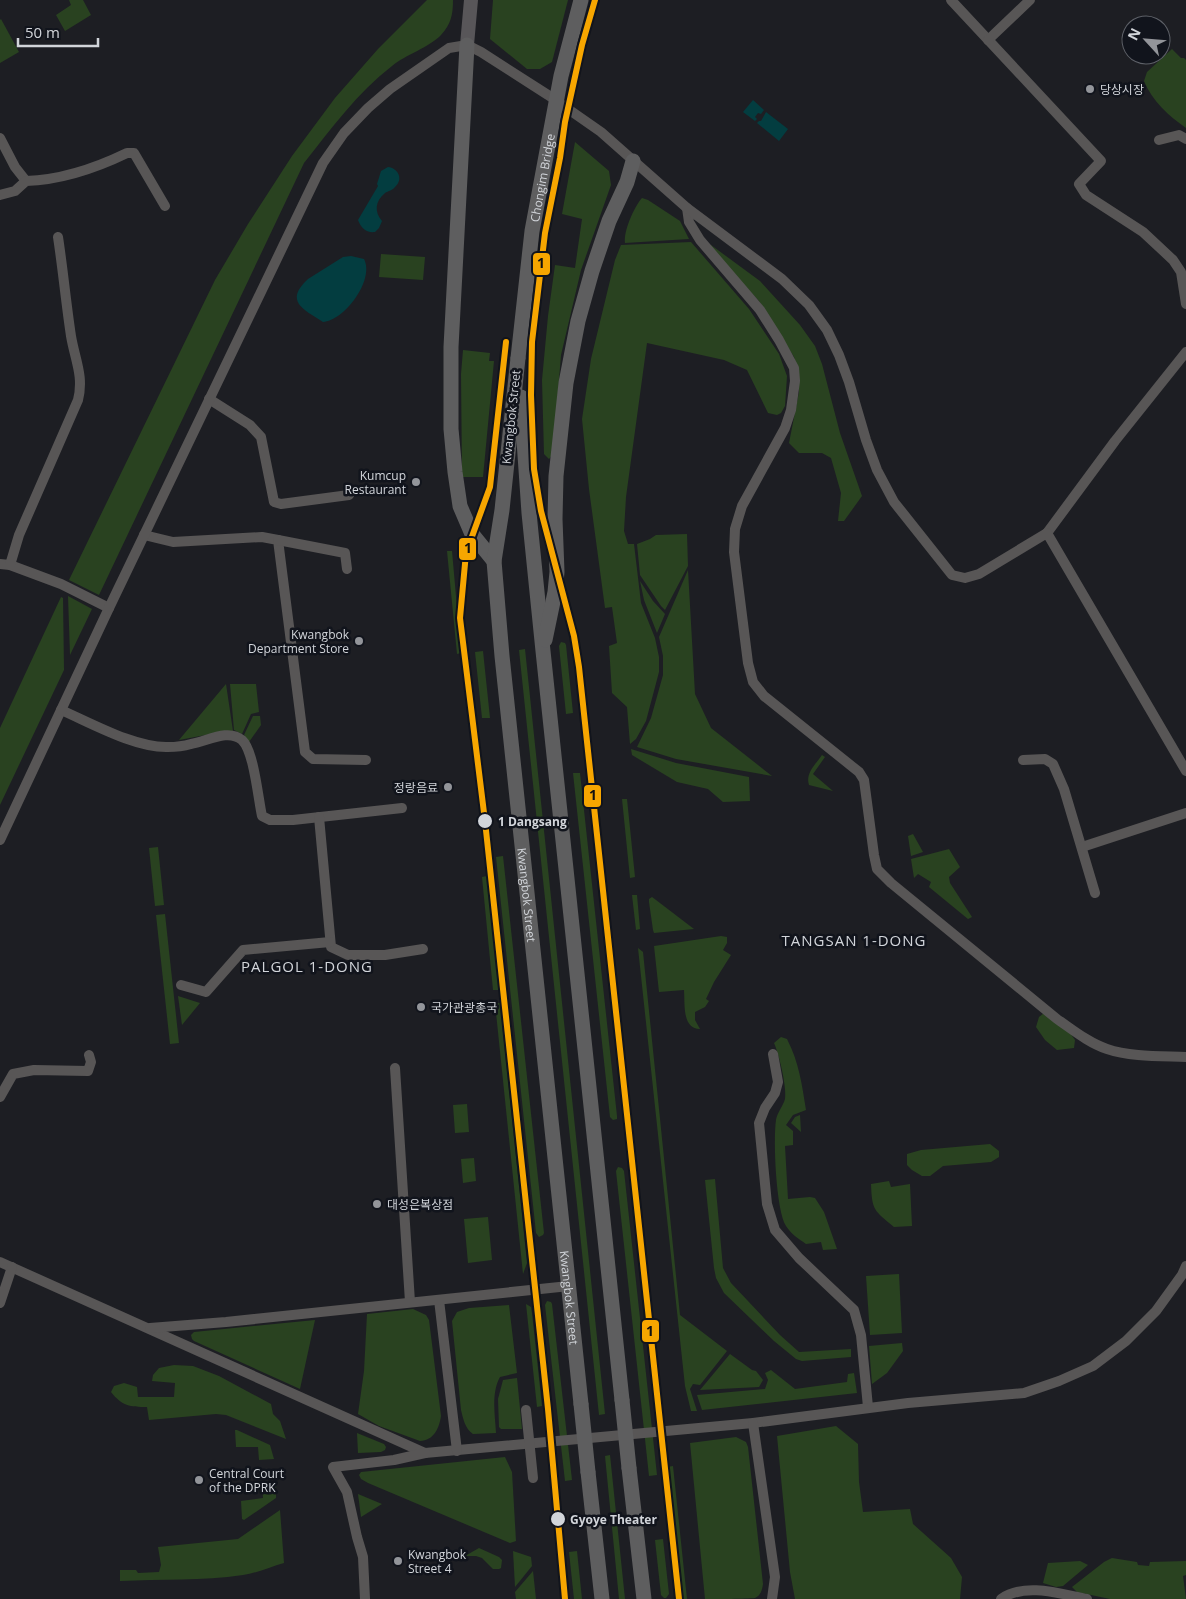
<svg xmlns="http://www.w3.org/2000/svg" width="1186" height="1599" font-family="'Open Sans','Noto Sans KR',sans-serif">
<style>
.green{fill:#294220}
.water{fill:#033d40}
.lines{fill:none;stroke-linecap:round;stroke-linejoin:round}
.minor{stroke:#585656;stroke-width:10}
.major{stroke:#585659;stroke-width:14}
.highway{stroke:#5e5e5f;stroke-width:15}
.minor-bridge{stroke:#585656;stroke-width:10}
.highway-bridge{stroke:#5e5e5f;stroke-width:15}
.tram-1-casing{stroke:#11141c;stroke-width:10}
.tram-1{stroke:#f7a600;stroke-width:6}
.poi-dot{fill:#93959a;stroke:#11141c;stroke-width:2}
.stop-dot{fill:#d2d5da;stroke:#11141c;stroke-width:2}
.labels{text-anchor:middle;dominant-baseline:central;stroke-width:5;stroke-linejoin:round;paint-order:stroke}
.poi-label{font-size:12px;fill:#d2d5da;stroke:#11141c;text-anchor:start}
.street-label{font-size:12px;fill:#d2d5da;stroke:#11141c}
.stop-label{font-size:12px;font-weight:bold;fill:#d2d5da;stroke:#11141c;text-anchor:start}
.quarter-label{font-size:15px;letter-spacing:1px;fill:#d2d5da;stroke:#11141c}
.line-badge{stroke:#11141c;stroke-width:2}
.pale-badge-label{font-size:14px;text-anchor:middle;font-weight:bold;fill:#111}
</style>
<rect width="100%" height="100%" fill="#1d1e23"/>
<g class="green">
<polygon points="69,0 83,0 91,15 65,31 56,15 71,5"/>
<path d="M 427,0 L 453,0 C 453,15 451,24 441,35 C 430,47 405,55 392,66 C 357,93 331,129 304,163 L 99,595 L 69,580 L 215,280 L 248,224 L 292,156 L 335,98 L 378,49 Z"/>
<polygon points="493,0 568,0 552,62 540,69 527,69 490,39"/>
<polygon points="1,19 19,52 0,63 0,20"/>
<path d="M 1172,49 L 1181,58 L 1184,58 L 1186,60 L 1186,128 C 1169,116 1152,101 1144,81 L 1147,72 Z"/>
<polygon points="575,142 609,171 611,185 581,270 561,355 553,454 549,459 544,454 542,380 548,316 555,265 575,268 582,219 562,214"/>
<path d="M 642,198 L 648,200 L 680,221 L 689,239 L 625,243 C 623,232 634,207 642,198 Z"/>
<polygon points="691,242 749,309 779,354 787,376 785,406 781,413 777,415 768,413 747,370 724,360 647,343 626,497 624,531 628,544 634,544 641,603 655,638 659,657 659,672 646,721 636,739 630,744 627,707 612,693 609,646 617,643 612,607 605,608 589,489 582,419 591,359 615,260 621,245"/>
<polygon points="711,245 760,281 800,325 815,346 822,364 840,433 862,496 844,521 838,521 841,493 831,458 822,453 799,453 789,443 799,392 799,372 794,357 759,301 708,247"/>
<polygon points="381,254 425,257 423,280 379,277"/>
<polygon points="463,350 490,353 489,361 494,361 483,477 462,477 461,374"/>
<polygon points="687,534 688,566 665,610 661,606 640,575 637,544 650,539 656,535"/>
<polygon points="447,551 452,551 461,653 457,654"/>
<polygon points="688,570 695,694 711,728 772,776 676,759 637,747 651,718 663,675 663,656 659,637"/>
<polygon points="640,581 653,601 665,614 657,633 644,600"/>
<polygon points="68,596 92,609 70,655"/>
<polygon points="61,597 63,598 64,670 0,805 0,728"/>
<polygon points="561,642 565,643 566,645 573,713 566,714 559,646"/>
<polygon points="525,649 605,1414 599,1415 519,650"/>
<polygon points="483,651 490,718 482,718 475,652"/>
<polygon points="226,684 233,731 227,731 179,740"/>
<polygon points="230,684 256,684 259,712 251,714 242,734 234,730"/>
<polygon points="253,716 260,716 261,725 249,742 244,735"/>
<polygon points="631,749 676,763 749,777 750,801 723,802 708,789 677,782 632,755"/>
<path d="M 822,755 L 825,757 L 813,774 L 833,791 L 809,785 C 805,773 816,764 822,755 Z"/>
<polygon points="573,773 580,773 617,1116 617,1119 613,1120 610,1117"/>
<polygon points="622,799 627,799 635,877 630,878"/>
<polygon points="913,834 923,852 911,856 908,836"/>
<polygon points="158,847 164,905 155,906 149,848"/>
<polygon points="949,849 960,867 949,877 950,883 972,917 968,919 929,887 931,882 918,874 914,878 911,859"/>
<polygon points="503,856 544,1233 543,1235 539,1237 536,1233 496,857"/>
<polygon points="487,876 499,990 493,990 482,877"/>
<polygon points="632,895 637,895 640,929 636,930"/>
<polygon points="652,897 656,900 694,929 654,933 653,930 649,902 649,899"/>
<polygon points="165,914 179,1043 170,1044 156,915"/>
<path d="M 721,936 L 727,937 L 727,943 L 723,950 L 731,955 L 714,982 L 706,999 L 709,1001 L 705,1007 L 695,1012 L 695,1020 L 700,1029 C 682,1029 685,1004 684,990 L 659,992 L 654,946 Z"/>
<polygon points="638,948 643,952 680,1315 727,1351 700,1385 693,1384 690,1389 697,1411 691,1411 685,1386"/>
<polygon points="178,996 200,1003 182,1025"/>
<polygon points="495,1003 500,1003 527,1263 523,1274"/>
<polygon points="1044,1013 1070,1033 1075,1040 1074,1048 1057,1050 1045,1040 1036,1027 1039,1017"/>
<path d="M 781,1037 L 787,1039 C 799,1062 802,1085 806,1110 L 793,1115 L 786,1125 L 793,1131 L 793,1145 L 785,1146 L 788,1199 L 810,1197 L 815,1198 L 824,1212 L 837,1249 L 823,1250 L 821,1242 L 806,1244 C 799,1239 791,1234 786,1226 C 776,1210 773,1140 776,1120 C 777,1113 783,1106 785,1099 C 787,1087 779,1054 774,1043 Z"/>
<polygon points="467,1104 469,1132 455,1133 453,1105"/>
<polygon points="800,1115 801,1132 791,1123 795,1117"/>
<polygon points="990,1144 999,1151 999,1157 991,1162 943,1166 930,1176 922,1176 912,1170 907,1165 907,1154 921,1150"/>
<polygon points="474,1158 476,1181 463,1183 461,1159"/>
<polygon points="618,1167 622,1168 624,1171 657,1475 649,1476 616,1171"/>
<polygon points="715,1179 723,1268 731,1283 780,1335 799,1352 851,1349 851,1357 802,1361 796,1359 774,1341 724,1293 716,1278 714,1268 705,1180"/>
<path d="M 889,1181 L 891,1187 L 910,1184 L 912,1226 L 894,1227 C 874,1210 872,1211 871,1184 Z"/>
<polygon points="488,1217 492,1260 468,1263 464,1219"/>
<polygon points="899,1274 902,1333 870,1335 866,1276"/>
<polygon points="547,1301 551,1302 552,1304 572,1480 565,1481 545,1305"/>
<polygon points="526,1304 531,1307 532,1313 542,1406 537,1407"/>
<path d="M 509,1305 L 517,1373 L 500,1377 C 491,1393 495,1415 496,1433 L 473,1434 C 465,1429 463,1418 461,1410 L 452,1321 L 457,1312 L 469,1308 Z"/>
<path d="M 413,1309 L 426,1315 L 429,1320 L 441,1416 C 439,1429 434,1440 420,1441 L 379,1426 L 358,1414 L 364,1371 L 367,1314 Z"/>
<polygon points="315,1320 300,1389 194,1341 192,1339 191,1335 194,1332"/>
<polygon points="902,1343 903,1351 887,1373 872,1384 869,1346"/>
<polygon points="730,1354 752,1370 756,1371 763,1380 759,1387 700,1390"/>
<path d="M 174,1365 L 193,1366 L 219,1376 L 271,1404 L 273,1414 L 280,1421 L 286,1439 L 226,1415 L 216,1414 L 149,1420 L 147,1407 C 130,1407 122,1406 111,1392 L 114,1386 L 124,1383 L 137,1387 L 138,1397 L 174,1397 L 175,1383 L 152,1381 L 153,1375 L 159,1368 Z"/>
<polygon points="771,1370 795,1389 847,1382 848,1374 854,1373 857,1393 702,1410 697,1395 765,1389 768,1380 765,1373"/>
<polygon points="517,1378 522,1429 501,1429 499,1427 498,1399 503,1380"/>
<polygon points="836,1426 858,1444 859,1482 863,1512 910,1509 913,1524 951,1558 962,1577 960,1599 795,1599 790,1572 777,1436"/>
<polygon points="235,1430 237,1430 270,1445 274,1459 259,1460 258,1447 236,1447"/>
<polygon points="357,1433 384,1444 386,1447 385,1450 381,1452 358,1453"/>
<path d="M 736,1437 L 746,1442 L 748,1447 L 763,1584 C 762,1590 761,1595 755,1598 C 746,1599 717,1599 705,1599 L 690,1443 Z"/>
<polygon points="610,1455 625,1599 619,1599 605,1456"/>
<polygon points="505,1457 512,1472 516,1541 510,1543 368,1483 361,1479 359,1475 361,1472"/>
<polygon points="673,1466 687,1599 681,1599 681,1597 667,1467"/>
<polygon points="276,1484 276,1498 244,1520 242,1519 241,1501 263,1498 262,1486"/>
<polygon points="358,1494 382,1504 361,1517"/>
<path d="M 280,1510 L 284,1563 C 270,1567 257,1573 243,1575 C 202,1581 161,1579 120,1581 L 120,1570 L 136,1570 L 138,1573 L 159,1572 L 161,1565 L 158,1547 L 238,1539 Z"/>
<polygon points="663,1539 669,1594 666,1598 664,1598 661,1595 655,1540"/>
<polygon points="479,1548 499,1557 502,1560 501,1568 499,1569 493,1569 482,1558 476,1556 465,1556"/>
<polygon points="513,1551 531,1557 532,1566 515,1587"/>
<polygon points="577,1551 582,1599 574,1599 569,1552"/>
<polygon points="1112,1558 1137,1562 1138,1565 1149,1566 1150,1562 1186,1561 1186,1575 1183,1576 1186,1599 1110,1599 1077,1592 1072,1587 1104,1562"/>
<polygon points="1080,1561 1088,1565 1063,1586 1056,1587 1043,1583 1048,1563"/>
<polygon points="533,1571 536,1599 516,1599 515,1592"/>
</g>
<g class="water">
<polygon points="753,100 764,110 761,114 758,113 755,117 757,119 755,121 743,112"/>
<polygon points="766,112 788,129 779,141 757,123 759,121 761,121"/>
<path d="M 388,167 C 398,168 404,179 395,187 C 393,190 388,191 385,193 C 375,201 374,212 382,221 L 379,228 L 375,232 C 366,233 361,228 358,220 L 378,186 L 377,184 L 381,171 Z"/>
<path d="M 351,256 L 364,259 C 375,280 344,321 323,322 C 303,309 284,301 308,279 L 343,257 Z"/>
</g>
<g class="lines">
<g class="minor">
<polyline points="951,0 1101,161 1079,184 1086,195 1143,232 1173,260 1181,272 1186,304"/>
<polyline points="988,40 1030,0"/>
<polyline points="0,138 15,167 26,181"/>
<polyline points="1159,140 1179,135 1186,139"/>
<path d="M 0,195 L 15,191 L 26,181 C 60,180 96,168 127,153 L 134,153 L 165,206"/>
<path d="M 687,208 L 689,222 L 700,240 L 760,310 L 779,340 L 794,368 L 795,381 L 791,410 L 785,428 L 742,506 L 735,529 L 734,552 L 748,663 L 753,682 L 764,696 L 859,772 L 864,780 L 874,855 L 877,869 L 891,883 L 1057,1019 C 1073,1030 1089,1043 1107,1049 C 1130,1057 1162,1056 1186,1057"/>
<polyline points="209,399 250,425 261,437 274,502 281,504 349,495"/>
<polyline points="1047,533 1115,441 1186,352"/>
<polyline points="144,535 173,542 262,537 278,540 305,752 313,759 366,760"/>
<polyline points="278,540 345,553 347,569"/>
<polyline points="0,564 10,565 61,584 109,608"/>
<path d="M 10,565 L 19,535 L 78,400 C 84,376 75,360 71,336 C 66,303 63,270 58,237"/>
<path d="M 61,710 C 91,723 135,748 168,747 C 176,747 184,746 191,744 C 206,742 228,728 242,740 C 254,751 258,798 262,816 L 270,820 L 293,820 L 402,808"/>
<polyline points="1023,760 1045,759 1053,764 1064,789 1095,893"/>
<polyline points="319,817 331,947 348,955 385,955 423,949"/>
<polyline points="0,840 109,608 323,163 344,133 368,108 390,89 449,48 467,45 481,52 548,95 601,132 687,208 782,279 809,305 827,330 839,355 849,382 866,440 877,470 894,502 952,575 965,578 979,574 1047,533 1186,771"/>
<polyline points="1082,847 1186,813"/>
<polyline points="181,985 206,992 243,950 330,942"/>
<polyline points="773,1054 778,1082 775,1093 765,1108 759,1123 767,1204 775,1230 799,1258 854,1310 861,1335 868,1407"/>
<polyline points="395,1068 410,1302"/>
<polyline points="0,1097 13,1074 34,1070 88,1071 91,1062 89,1055"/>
<polyline points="0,1262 425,1453 753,1423 908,1403 1024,1393 1059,1381 1093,1366 1126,1341 1156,1311 1182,1275 1186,1266"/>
<polyline points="439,1300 457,1451"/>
<polyline points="0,1303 12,1267"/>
<polyline points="150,1328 226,1322 569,1286"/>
<polyline points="753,1423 775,1577 772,1599"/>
<polyline points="365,1599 363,1557 357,1537 347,1492 333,1467 394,1460 425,1453"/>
<path d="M 1001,1599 C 1025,1582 1061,1594 1087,1599"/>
</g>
<polyline class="major" points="467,45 471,0"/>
<g class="highway">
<polyline points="467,45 451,347 451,429 455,472 460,506 472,534 494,561"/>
<path id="s1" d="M 518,358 L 502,510 L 494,561 L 502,656 L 581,1404"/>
<polyline points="521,397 529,513 543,651 622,1400"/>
<polyline points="545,640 555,592 557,572 555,519 556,476 566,383 578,321 592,271 609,221 627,182 633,161"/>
<polyline points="629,1468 644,1599"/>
<polyline points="588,1472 602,1599"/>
</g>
<polyline class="minor-bridge" points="526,1410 533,1478"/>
<g class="highway-bridge">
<path id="s2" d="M 518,358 L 532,231 L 561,76 L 581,0"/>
<polyline points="622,1400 629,1468"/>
<polyline points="581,1404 588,1472"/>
</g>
<defs>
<g id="tram-1">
<polyline points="595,0 582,45 565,122 560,158 545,233 532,342 531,395 534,469 541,511 574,636 579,667 679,1599"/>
<polyline points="506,342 490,487 466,553 460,618 485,821 548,1409 565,1599"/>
</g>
</defs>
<use href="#tram-1" class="tram-1-casing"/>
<use href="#tram-1" class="tram-1"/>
</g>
<g class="poi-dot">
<circle cx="1090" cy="89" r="5"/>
<circle cx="416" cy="482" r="5"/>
<circle cx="359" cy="641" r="5"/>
<circle cx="448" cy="787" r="5"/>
<circle cx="421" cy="1007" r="5"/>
<circle cx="377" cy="1204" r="5"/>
<circle cx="199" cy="1480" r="5"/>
<circle cx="398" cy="1561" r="5"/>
</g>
<g class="stop-dot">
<circle cx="485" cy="821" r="8"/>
<circle cx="558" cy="1519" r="8"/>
</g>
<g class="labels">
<g class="poi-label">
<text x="1100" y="89">당상시장</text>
<text x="406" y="475" text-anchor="end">Kumcup<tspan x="406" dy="14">Restaurant</tspan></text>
<text x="349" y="634" text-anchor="end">Kwangbok<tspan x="349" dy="14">Department Store</tspan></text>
<text x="438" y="787" text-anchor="end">정랑음료</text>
<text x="431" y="1007">국가관광총국</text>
<text x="387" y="1204">대성은복상점</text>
<text x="209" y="1473">Central Court<tspan x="209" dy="14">of the DPRK</tspan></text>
<text x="408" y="1554">Kwangbok<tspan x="408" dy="14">Street 4</tspan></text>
</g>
<g class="street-label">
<text stroke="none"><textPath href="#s2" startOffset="182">Chongim Bridge</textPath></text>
<text transform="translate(511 417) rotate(-84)">Kwangbok Street</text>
<text stroke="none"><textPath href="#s1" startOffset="540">Kwangbok Street</textPath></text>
<text stroke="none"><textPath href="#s1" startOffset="945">Kwangbok Street</textPath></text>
</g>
<g class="stop-label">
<text x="498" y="821">1 Dangsang</text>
<text x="570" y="1519">Gyoye Theater</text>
</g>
<g class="quarter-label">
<text x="854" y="940">TANGSAN 1-DONG</text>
<text x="307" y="966">PALGOL 1-DONG</text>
</g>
</g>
<g class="line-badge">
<rect x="532" y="252" width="19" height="24" rx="5" fill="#f7a600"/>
<rect x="458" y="537" width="19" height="24" rx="5" fill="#f7a600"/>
<rect x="583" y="784" width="19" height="24" rx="5" fill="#f7a600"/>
<rect x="641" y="1319" width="19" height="24" rx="5" fill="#f7a600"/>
</g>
<g class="pale-badge-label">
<text x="541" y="268">1</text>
<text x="468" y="553">1</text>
<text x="593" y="800">1</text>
<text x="650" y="1336">1</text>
</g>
<g transform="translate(1146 40) rotate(296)"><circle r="24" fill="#11141c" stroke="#5e6168"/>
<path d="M0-4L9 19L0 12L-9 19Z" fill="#93959a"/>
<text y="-8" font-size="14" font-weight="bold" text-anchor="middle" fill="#d2d5da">N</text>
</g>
<path d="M18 38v8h80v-8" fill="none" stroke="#d2d5da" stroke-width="2.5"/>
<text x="25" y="38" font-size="15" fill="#d2d5da" stroke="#11141c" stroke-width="4" paint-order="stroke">50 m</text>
</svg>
